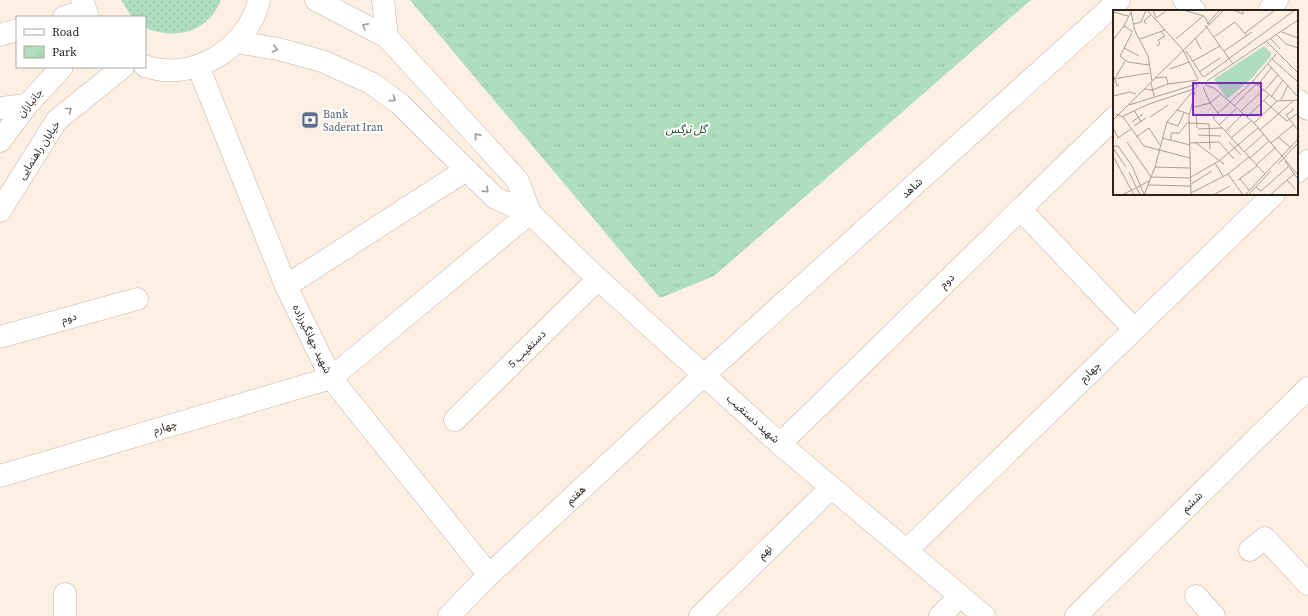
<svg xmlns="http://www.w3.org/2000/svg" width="1308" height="616" font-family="'Source Serif 4','Noto Sans Arabic',serif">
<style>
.grass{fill:url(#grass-dots)}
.park{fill:url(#park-tufts)}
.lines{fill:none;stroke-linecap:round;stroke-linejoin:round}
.minor-casing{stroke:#c3b2a3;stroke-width:23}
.major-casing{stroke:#c3b2a3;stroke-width:23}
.minor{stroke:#fff;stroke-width:22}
.major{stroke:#fff;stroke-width:22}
.oneway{stroke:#a09c9a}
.labels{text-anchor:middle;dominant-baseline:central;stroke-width:4;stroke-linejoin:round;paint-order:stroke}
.street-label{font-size:11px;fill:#2b241e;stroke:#fff}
.service-label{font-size:11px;fill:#4e5e75;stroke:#fff;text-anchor:start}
.park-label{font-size:11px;font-style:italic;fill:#114627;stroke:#fff}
.inset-road{fill:none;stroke:#aa9e94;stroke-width:1}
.view{fill:#7b2cbf;fill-opacity:0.15;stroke:#7b2cbf;stroke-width:2}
.inset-edge{fill:none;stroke:#2b241e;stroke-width:2}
</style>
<defs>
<pattern id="grass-dots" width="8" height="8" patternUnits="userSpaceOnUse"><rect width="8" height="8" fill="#afdebc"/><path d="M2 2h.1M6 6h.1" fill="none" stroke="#97bea1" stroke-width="1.8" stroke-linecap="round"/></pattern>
<pattern id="park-tufts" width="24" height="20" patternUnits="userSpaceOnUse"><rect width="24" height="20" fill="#afdebc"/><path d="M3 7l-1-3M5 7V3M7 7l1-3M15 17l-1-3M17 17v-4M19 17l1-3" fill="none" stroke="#97bea1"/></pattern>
</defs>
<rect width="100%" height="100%" fill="#feefe3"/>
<path class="grass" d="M 121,0 L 221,0 C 208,33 175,40 145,28 L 145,17 L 132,17 Z"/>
<polygon class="park" points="410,0 1031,0 714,276 660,298"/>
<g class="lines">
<defs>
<g id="minor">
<polyline points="1184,0 1195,11"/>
<polyline points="1269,11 1277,0"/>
<polyline points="64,17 85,11"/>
<polyline points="0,35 17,30"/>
<polyline points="198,66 286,286 331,378 489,575"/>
<polyline points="1297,100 1308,109"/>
<polyline points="0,108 27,105"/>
<polyline points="1297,172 1308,161"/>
<polyline points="1020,209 1134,329"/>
<polyline points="286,286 466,170"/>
<polyline points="0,337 137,299"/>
<polyline points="455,420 598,279"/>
<polyline points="780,444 1114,118"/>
<polyline points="0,476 331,378 530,213"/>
<polyline points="907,550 1274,194"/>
<polyline points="1250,550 1265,538 1308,584"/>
<polyline points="65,594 65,616"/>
<polyline points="1196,596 1214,616"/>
<polyline points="449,616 489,575 704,375 1119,0"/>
<polyline points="700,616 831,488"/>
<polyline points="940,616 960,596"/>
<polyline points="1076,616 1308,388"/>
</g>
<g id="major">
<polyline points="82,0 88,17"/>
<polyline points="316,0 387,37 518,181 530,213"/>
<polyline points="383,0 387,37"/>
<polyline points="236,42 278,49 322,61 371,83 400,104 495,198 530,213 598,279 780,444 984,616"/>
<path d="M 145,66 C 192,83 249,48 259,0"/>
<polyline points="0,141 27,105 62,67"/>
<polyline points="0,211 57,120 123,67"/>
</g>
</defs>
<use href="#minor" class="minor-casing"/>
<use href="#major" class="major-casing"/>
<use href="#minor" class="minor"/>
<use href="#major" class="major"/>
</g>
<defs><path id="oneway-chevron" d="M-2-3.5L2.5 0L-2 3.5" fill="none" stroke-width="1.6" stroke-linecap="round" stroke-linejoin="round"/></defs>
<g class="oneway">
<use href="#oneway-chevron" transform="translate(365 26) rotate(-152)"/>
<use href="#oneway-chevron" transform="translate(275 49) rotate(11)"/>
<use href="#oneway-chevron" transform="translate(393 99) rotate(36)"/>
<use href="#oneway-chevron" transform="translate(69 110) rotate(-39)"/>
<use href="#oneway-chevron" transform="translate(477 136) rotate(-132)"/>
<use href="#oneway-chevron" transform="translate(486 190) rotate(44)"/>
</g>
<defs>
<symbol id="bank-square" viewBox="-11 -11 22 22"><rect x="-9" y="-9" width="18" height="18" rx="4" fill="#5c6f8a" stroke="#fff"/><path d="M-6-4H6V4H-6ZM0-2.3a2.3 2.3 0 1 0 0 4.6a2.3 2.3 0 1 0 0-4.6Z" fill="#fff"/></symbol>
</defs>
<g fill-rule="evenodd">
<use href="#bank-square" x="300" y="110" width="20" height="20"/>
</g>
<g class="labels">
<g class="street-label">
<text transform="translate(30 103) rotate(-50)">جانبازان</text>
<text transform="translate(39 150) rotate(-57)">خیابان راهنمایی</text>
<text transform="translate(912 188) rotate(-42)">شاهد</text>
<text transform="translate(947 281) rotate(-44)">دوم</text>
<text transform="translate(69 318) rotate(-16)">دوم</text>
<text transform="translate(312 339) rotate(64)">شهید جهانگیرزاده</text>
<text transform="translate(527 349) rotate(-45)">دستغیب 5</text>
<text transform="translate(1090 372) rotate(-44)">چهارم</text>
<text transform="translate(753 419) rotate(42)">شهید دستغیب</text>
<text transform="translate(165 427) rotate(-17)">چهارم</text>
<text transform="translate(576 495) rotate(-43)">هفتم</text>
<text transform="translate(1192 502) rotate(-45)">ششم</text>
<text transform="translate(765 552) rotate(-44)">نهم</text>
</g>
<g class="service-label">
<text x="323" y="114">Bank<tspan x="323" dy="13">Saderat Iran</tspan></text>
</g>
<g class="park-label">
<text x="686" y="129">گل نرگس</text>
</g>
</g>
<g transform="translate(1113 10)">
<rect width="185" height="185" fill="#feefe3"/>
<path d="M 151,36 L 158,43 L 158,46 L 139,68 L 114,89 L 101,69 Z" fill="#afdebc"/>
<path class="inset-road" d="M 19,0 L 11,16 L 20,22M 34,0 L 70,40 L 85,69M 40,0 L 43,8 L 52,2M 70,0 L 91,6 L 96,14M 120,0 L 130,4 L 130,0M 0,2 L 15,6M 18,2 L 22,21 L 35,46 L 39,71M 21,14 L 28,12 L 33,0M 33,14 L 31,11 L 38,5M 94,14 L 107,0M 92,15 L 120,54M 169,22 L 185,28M 19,23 L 7,46 L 15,52 L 36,55M 132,23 L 162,0M 164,25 L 173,34 L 185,38M 101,27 L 122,12 L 134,26M 82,28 L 88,39M 27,29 L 52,20M 63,29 L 90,6M 158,29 L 167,39M 0,30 L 11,16M 154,32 L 185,63M 44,36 L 47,34 L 45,30 L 52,26 L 48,22M 11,38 L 26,46M 73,41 L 90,67M 111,41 L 139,22M 159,49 L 184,71M 80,51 L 107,36M 155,54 L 185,87M 57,59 L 76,52M 86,62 L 107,48M 0,64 L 4,76 L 6,75M 3,67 L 12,51M 91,67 L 182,0M 42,68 L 53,67 L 55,74M 0,69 L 36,63M 94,71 L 185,10M 140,71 L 164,91 L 185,90M 38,73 L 41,86M 92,75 L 101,78 L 141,113 L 185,165M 144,76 L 159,57M 90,77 L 97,93 L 105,103M 31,79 L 39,80 L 55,74 L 85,70M 151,81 L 165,65M 0,86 L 17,82 L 23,84M 158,87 L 170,70M 168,90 L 175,75M 151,91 L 174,111 L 185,103M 16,95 L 84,74M 121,96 L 143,74M 78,98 L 97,93 L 108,84M 179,98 L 180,100 L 173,105 L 185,120M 21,100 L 28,112M 64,100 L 76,104M 128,101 L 150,80M 3,104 L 10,107 L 31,136 L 77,148M 83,104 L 84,118M 10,106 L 36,94 L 81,79M 37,107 L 55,95M 134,107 L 156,85M 100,108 L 140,71 L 163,44M 100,108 L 152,164M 0,110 L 111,0M 19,112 L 30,104M 54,112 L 65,116 L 71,103M 76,113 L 96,114 L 97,139M 141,113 L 164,91M 106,115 L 123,99M 21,116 L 33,108M 0,117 L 5,128 L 18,119M 85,119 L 109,118M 147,120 L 181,90M 112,122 L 130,104M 66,123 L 76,111M 85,125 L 108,126M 23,127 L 36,118 L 47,135M 165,127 L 177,137M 49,128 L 77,135M 118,128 L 138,111M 58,130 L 58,123 L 66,123M 14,132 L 38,167 L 78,168M 116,132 L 128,145M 77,133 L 106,132 L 121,149M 83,133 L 111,154M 158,133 L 180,115M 0,136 L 5,136 L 19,156 L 31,184 L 42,185M 0,138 L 13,157M 131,142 L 151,124M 0,146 L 21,185M 137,148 L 156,131M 172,151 L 185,169M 102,153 L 110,166M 165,154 L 185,133M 143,155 L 162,138M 42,157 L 77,158M 16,162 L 27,185M 115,164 L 130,185M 78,167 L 106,151 L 145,118M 127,169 L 136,180M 125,170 L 144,156M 174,170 L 182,179M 78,174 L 99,161M 35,175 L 78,176M 143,177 L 148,181 L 175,157M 78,183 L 115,164 L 136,147M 9,185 L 36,171M 31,185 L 42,157 L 54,112 L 85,75M 78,185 L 76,107 L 82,81M 100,185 L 117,176M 132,185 L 185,129M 135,185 L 158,161M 157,185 L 181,164"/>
<path class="view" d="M 80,73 L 148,73 L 148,105 L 80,105 Z"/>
<rect width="185" height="185" class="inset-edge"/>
</g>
<rect x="16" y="16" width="130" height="52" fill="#ffffff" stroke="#aaa7a5"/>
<rect x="24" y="29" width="20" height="6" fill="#ffffff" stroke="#aaa7a5"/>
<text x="52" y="36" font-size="12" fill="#2b241e">Road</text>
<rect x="24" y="46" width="20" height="12" fill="url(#park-tufts)" stroke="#aaa7a5"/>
<text x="52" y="56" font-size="12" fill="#2b241e">Park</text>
</svg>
